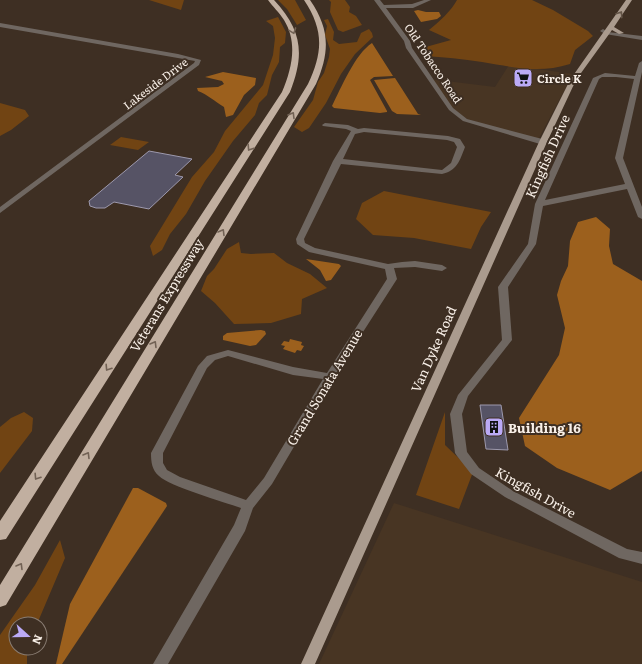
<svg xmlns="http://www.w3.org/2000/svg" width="642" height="664" font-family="Literata,serif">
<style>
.built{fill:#483523}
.green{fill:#714413}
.water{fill:#9c601d}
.building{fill:#565365;stroke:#9d99ad}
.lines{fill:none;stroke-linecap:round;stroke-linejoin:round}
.minor{fill:#6f6761;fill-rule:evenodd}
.major{fill:#aa9b8e;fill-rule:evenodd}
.highway{fill:#c1afa0;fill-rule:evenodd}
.oneway{stroke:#645548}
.oneway2{stroke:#726255}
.labels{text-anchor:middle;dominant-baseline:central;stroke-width:4;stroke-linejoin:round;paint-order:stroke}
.far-street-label{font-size:11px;fill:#f9f0e8;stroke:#3e2f23}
.far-poi-label{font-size:11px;font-weight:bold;fill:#f9f0e8;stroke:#3e2f23;text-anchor:start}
.street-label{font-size:13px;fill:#f9f0e8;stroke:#3e2f23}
.poi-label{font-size:13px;font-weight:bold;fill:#f9f0e8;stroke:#3e2f23;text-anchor:start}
</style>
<rect width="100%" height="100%" fill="#3e2f23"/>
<g class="built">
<polygon points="509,65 573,74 538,140 467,119 452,108 430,79 495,87"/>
<polygon points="394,503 642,582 642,664 319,664"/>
</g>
<g class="green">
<polygon points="149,0 184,0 181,10"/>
<polygon points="278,0 295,0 306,20 297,25 287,9"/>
<polygon points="329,0 345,0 350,7 349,12 356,16 362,25 343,32 338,30 330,12 331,2"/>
<path d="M 457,0 L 532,0 L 553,10 L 588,31 L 593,36 L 575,50 L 570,64 C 539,74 513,67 482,62 C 463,59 443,57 424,56 L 418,51 L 422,48 L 451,40 L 429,30 C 438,23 452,10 457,0 Z"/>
<polygon points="278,17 286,32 285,43 280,47 279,62 272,75 267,95 259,103 255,115 233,141 205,181 186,214 170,234 162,250 153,256 150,246 192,177 214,152 225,131 263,85 273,55 275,38 273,26 266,21"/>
<polygon points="328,19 334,32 333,40 339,44 357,42 361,33 369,29 372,33 373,37 355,54 341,74 326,103 309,128 302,132 294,127 313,100 318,82 324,73 329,57 330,49 325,35 327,26 324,20"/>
<polygon points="0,103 25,110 29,116 11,130 0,136"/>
<polygon points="121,137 149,142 138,150 110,145"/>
<polygon points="384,191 491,212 481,227 471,249 414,238 373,235 356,219 362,203"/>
<polygon points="239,242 241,253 251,254 274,253 287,263 310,274 327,288 302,299 301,314 271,323 234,324 215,303 201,291 207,276 214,269 227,249"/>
<polygon points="24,412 33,418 32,431 0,473 0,427 11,418"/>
<polygon points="445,412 445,445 473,472 459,509 416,495"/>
<polygon points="60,540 65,558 37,624 16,624 16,648 27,648 27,664 0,664 0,635 35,585"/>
</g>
<g class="water">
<polygon points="418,10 426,12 439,12 441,16 437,19 421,22 414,11"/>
<path d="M 372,43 L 393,76 L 374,77 L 370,80 L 387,111 L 387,112 L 380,113 L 334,108 L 332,106 C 341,88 355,54 372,43 Z"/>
<path d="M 223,72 L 256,78 L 255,85 L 244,95 L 233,115 L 226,117 L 224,107 C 214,101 208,95 198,91 L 197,88 L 218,87 L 224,84 L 222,81 L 205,77 Z"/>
<polygon points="395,78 418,114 421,115 397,114 392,111 374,80"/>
<polygon points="596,217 610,229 609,246 613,264 642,281 642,471 610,490 557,468 525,446 519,418 559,355 565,328 557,295 561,281 568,266 570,241 578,222"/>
<polygon points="306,259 339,264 341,266 331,280 326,281 320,270"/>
<polygon points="261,330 265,331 266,334 256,345 250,346 223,340 223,336 227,333"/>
<polygon points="290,339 302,342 301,345 304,346 301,351 297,350 295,353 283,349 285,346 281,345 284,341 289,342"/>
<polygon points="133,488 138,488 166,503 167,506 62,664 56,664 70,604"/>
</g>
<g class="building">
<polygon points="149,151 192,159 175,175 183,177 149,209 114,202 105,208 96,208 90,206 89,201"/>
<polygon points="480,405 501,405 508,450 486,449"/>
</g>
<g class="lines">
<g class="minor">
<polygon points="374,0 380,0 384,5 412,4 424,0 431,0 413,8 386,8 410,41 412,48 453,108 467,119 546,140 546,144 540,144 463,121 449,110 406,48 404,41"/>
<polygon points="0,23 178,54 201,60 199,65 0,213 0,207 194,63 195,61 0,27"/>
<polygon points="603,29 608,32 642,36 642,40 605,34 600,31"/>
<path d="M 642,61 L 642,72 L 623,158 L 642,207 L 642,219 L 638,217 L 627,189 L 543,206 L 536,244 L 508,287 L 512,340 L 468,396 L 462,414 L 467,452 L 479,468 L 513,491 L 627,549 L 642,552 L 642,564 L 619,558 L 505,497 L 471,474 L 457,456 L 455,453 L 450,414 L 458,395 L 502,340 L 498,287 L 528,244 L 535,204 L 593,78 L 605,73 L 635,76 L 639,63 ZM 602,77 L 616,77 L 634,79 L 615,158 L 625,184 L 545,200 L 599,79 Z"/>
<path d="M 325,123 L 348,125 L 358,129 L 364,128 L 448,136 L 460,139 L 465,147 C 460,160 457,171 442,174 L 341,164 L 304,239 L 305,243 L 315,248 L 388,264 L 402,262 L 415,261 L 442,265 L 447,268 L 442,271 L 415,267 L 394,268 L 397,279 L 345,360 L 272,484 L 253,508 L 245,531 L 168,664 L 153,664 L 234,525 L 241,508 C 224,502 169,486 159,476 C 152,470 151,462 151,453 L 198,366 L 207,356 L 228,350 L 293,367 L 327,373 L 387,279 L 385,269 L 309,252 L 297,244 L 296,239 L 333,161 L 351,131 L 346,129 L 323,126 L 322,125 ZM 364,132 L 447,140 L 454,142 L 457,147 L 451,163 L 442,170 L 343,159 L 355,134 ZM 228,356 L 293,375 L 323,379 L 264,478 L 246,500 L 180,477 L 167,470 L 163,463 L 163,453 L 207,368 L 215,360 Z"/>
</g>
<polygon class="major" points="626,0 632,0 614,27 624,33 619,34 612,30 576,80 547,142 315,664 301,664 539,142 570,80"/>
<g class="highway">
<path d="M 268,0 L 274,0 C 302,30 305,54 290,92 L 6,539 L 0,540 L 0,521 L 282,92 C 292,68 298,43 284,20 C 279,12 273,7 268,0 Z"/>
<path d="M 304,0 L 310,0 C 330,29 330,52 316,84 L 6,605 L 0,607 L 0,585 L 308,84 C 323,52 324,30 304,0 Z"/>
</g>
</g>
<defs><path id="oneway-chevron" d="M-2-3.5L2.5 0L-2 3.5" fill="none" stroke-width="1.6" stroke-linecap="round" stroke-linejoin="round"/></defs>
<use class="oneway" href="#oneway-chevron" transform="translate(620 14) rotate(-57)"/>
<g class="oneway2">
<use href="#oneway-chevron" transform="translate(293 31) rotate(70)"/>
<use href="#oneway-chevron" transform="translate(292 115) rotate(-59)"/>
<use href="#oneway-chevron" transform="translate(250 148) rotate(123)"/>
<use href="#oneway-chevron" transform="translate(222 232) rotate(-59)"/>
<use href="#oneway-chevron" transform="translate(154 344) rotate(-59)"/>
<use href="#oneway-chevron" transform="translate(108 368) rotate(123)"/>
<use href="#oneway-chevron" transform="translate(87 455) rotate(-59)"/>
<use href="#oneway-chevron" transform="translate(37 477) rotate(123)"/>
<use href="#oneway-chevron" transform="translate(20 566) rotate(-59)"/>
</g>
<defs>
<symbol id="supermarket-square" viewBox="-11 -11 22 22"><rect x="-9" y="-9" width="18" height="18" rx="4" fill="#bbaaf6" stroke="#3e2f23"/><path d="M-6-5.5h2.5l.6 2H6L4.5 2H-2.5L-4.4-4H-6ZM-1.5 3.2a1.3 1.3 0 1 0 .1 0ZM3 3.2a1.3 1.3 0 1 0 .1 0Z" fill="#111"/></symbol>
<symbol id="building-square" viewBox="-11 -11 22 22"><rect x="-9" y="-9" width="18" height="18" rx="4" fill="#bbaaf6" stroke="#3e2f23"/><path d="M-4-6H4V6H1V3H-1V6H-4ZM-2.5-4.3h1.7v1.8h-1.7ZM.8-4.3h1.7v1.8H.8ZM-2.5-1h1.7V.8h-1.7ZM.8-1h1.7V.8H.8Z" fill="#111"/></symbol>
</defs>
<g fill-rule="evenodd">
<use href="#supermarket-square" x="512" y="67" width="22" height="22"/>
<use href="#building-square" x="483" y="416" width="22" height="22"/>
</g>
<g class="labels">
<g class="far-street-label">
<text transform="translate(434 63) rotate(56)">Old Tobacco Road</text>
<text transform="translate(155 83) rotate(-37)">Lakeside Drive</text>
</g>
<g class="far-poi-label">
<text x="537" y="78">Circle K</text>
</g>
<g class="street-label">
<text transform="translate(547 156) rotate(-66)">Kingfish Drive</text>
<text transform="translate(166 295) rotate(-59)">Veterans Expressway</text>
<text transform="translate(433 349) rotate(-66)">Van Dyke Road</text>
<text transform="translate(324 387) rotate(-59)">Grand Sonata Avenue</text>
<text transform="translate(536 492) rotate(29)">Kingfish Drive</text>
</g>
<g class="poi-label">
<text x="508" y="427">Building 16</text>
</g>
</g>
<g transform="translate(28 636) rotate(111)"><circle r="19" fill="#3e2f23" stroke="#897c72"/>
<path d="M0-3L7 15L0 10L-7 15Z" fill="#bbaaf6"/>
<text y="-6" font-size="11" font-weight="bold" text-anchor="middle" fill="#f9f0e8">N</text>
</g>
</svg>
